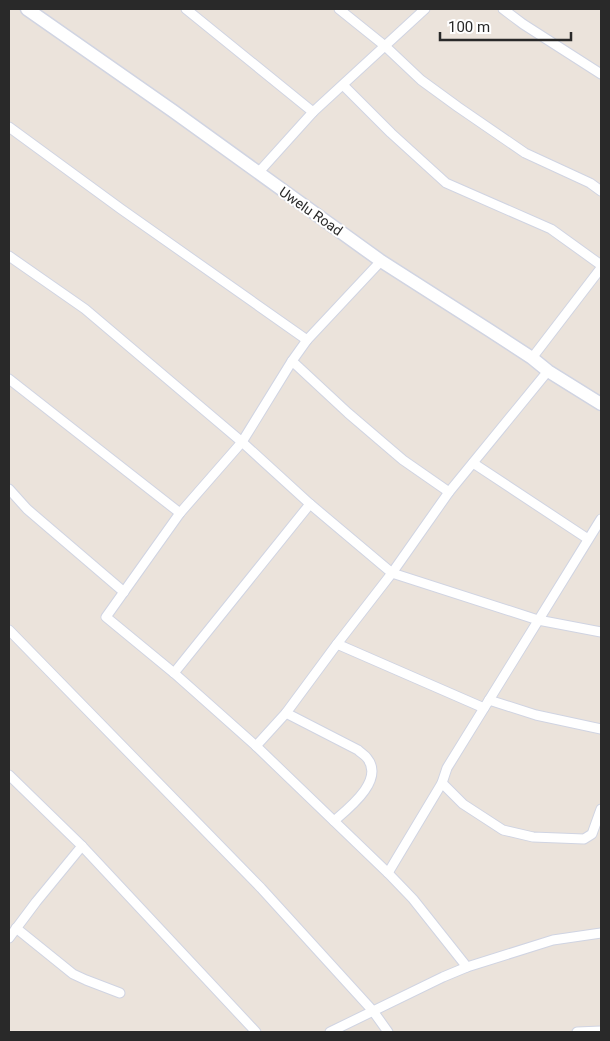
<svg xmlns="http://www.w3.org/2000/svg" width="610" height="1041" font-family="Roboto,sans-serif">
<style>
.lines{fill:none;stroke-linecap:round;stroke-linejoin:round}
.street-casing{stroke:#d0d4e2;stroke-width:11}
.secondary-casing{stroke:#d0d4e2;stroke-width:15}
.street{stroke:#fff;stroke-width:9}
.secondary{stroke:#fff;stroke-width:12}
.labels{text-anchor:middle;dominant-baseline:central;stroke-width:4;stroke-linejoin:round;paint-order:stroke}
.street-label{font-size:14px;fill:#292929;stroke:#fff}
</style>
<rect width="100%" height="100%" fill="#ebe3db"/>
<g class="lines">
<defs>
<g id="street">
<polyline points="186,9 313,112"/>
<polyline points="339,9 385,46 421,80 458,107 525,153 590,183 601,191"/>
<polyline points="503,9 523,24 601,74"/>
<polyline points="343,85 391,133 446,183 551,229 601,265"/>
<polyline points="9,127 121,209 307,340"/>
<polyline points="258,173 313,112 425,9"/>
<polyline points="9,256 85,309 242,442 310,504 392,573 538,620 601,632"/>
<polyline points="381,261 307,340 292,361 242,442 180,513 106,617 174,673 256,746 388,873 413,899 467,967"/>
<polyline points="532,358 601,268"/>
<polyline points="292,361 348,413 403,460 449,492"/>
<polyline points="9,379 180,513"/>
<polyline points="473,463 588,539"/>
<polyline points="9,489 27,509 124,592"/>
<polyline points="9,630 261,888 373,1011 388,1032"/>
<polyline points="337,644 484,708"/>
<polyline points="174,673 310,504"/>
<polyline points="489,700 536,715 601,729"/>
<path d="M 286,713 L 358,750 C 361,753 365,755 367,758 C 385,780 349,808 334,821"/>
<polyline points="256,746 286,713 337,644 392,573 449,492 548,371"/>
<polyline points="9,775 82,846 256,1032"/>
<polyline points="442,783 463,804 503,830 533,837 584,839 592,834 601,809"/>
<polyline points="388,873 442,783 447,768 601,519"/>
<polyline points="16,928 73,974 86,980 120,993"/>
<polyline points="9,938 36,902 82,846"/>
<polyline points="330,1032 443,977 467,967 553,940 601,933"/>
<polyline points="577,1032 601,1031"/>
</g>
<polyline id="secondary" points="27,9 173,111 381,261 489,330 532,358 548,371 601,404"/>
</defs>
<use href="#street" class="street-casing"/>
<use href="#secondary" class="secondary-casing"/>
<use href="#street" class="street"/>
<use href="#secondary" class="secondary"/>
</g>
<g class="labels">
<g class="street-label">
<text transform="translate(311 211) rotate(35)">Uwelu Road</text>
</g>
</g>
<rect width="610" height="1041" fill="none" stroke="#292929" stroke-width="20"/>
<path d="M440 32v8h131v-8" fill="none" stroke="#292929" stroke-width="2.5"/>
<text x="448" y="32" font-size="15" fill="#292929" stroke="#ffffff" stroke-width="4" paint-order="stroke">100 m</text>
</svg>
